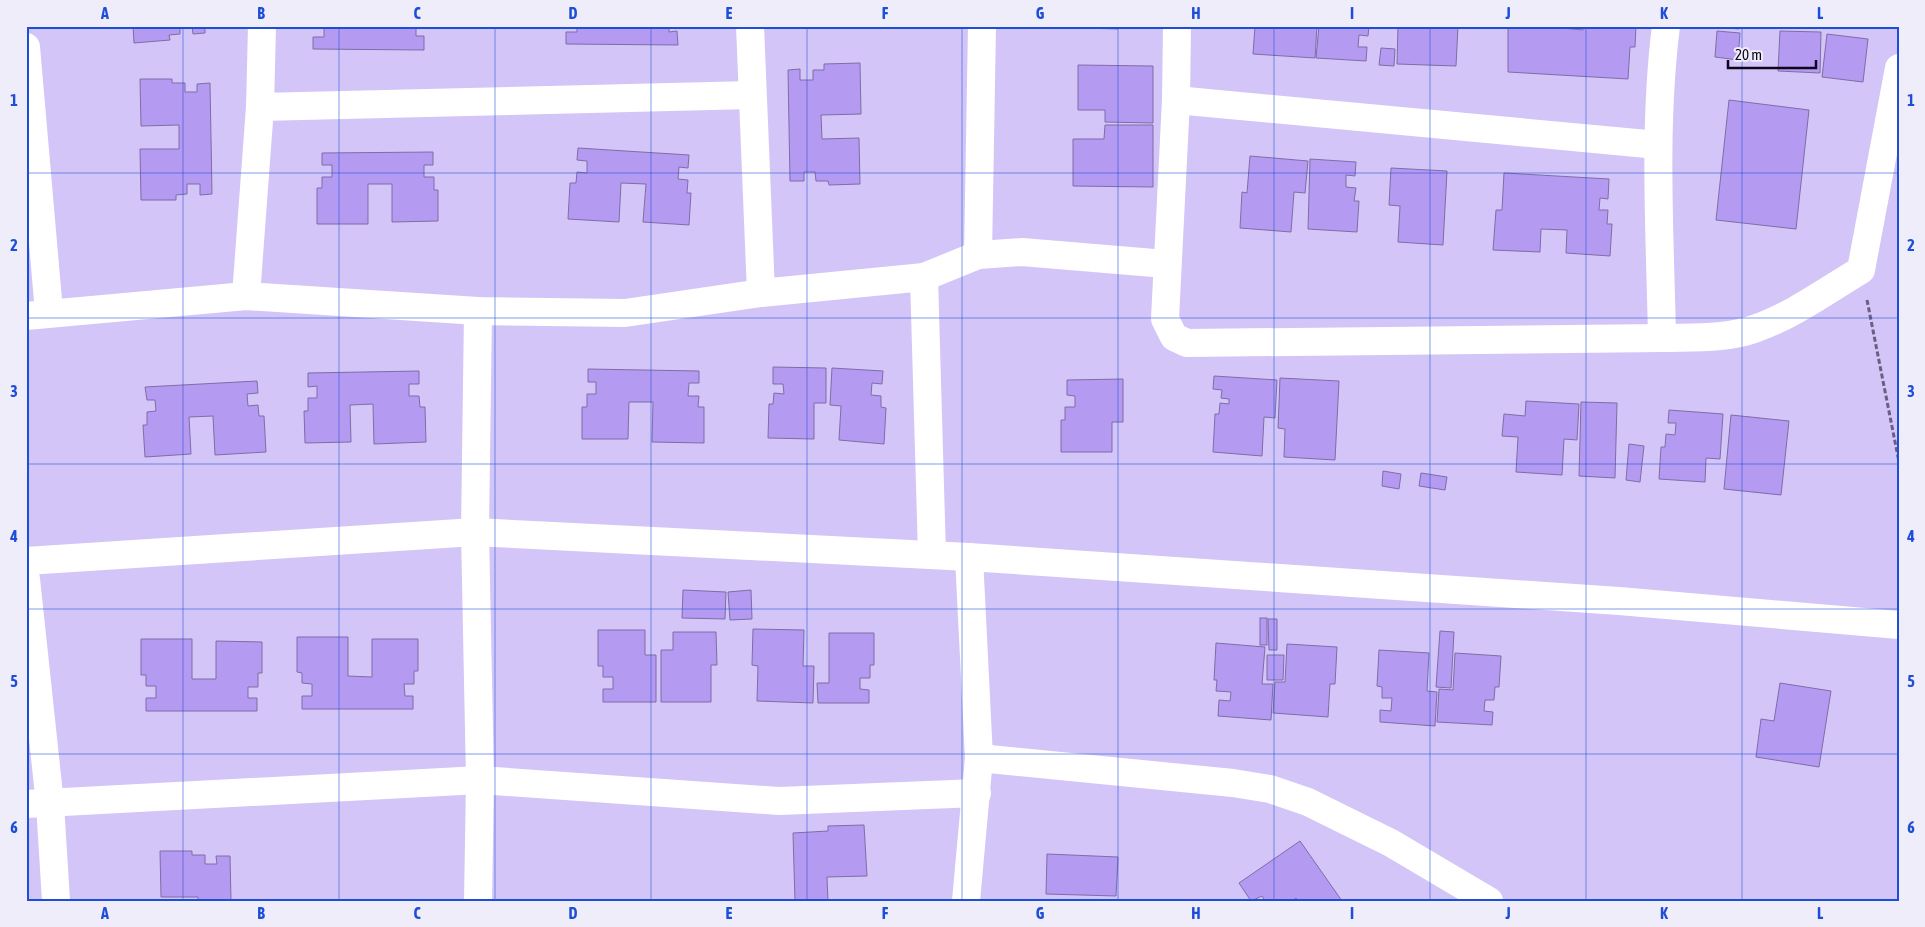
<svg xmlns="http://www.w3.org/2000/svg" width="1925" height="927" font-family="'Asap Condensed',sans-serif">
<style>
.building{fill:#b59af2;stroke:#7e6da6}
.lines{fill:none;stroke-linecap:round;stroke-linejoin:round}
.path{stroke:#695f82;stroke-width:3;stroke-dasharray:5 2.5;stroke-linecap:butt}
.street{stroke:#fff;stroke-width:28}
.grid{fill:none;stroke:#1d4ed8;stroke-width:1;stroke-opacity:0.55}
.neatline{fill:none;stroke:#1d4ed8;stroke-width:2}
.grid-label{font-size:16px;text-anchor:middle;font-weight:bold;fill:#1d4ed8}
</style>
<rect width="100%" height="100%" fill="#d3c5f8"/>
<g class="building">
<polygon points="133,26 180,26 180,34 169,35 170,40 134,43"/>
<polygon points="192,26 205,26 205,33 193,34"/>
<polygon points="324,26 416,26 416,36 424,36 424,50 313,49 313,37 324,37"/>
<polygon points="577,26 669,26 669,32 677,31 678,45 566,44 566,32 577,32"/>
<polygon points="1082,26 1118,26 1118,29 1082,28"/>
<polygon points="1255,26 1317,26 1315,58 1253,54"/>
<polygon points="1319,26 1369,26 1368,36 1359,35 1358,47 1367,47 1366,61 1316,58"/>
<polygon points="1398,26 1458,26 1456,66 1397,64"/>
<polygon points="1508,26 1562,26 1562,28 1583,30 1583,26 1636,26 1635,47 1630,47 1628,79 1508,72"/>
<polygon points="1717,26 1739,26 1739,29 1717,27"/>
<polygon points="1717,31 1740,33 1738,60 1715,57"/>
<polygon points="1780,31 1821,32 1820,73 1778,71"/>
<polygon points="1827,34 1868,39 1863,82 1822,77"/>
<polygon points="1381,48 1395,49 1394,66 1379,65"/>
<polygon points="860,63 861,114 821,115 822,139 859,138 860,184 829,185 828,181 816,181 815,172 804,172 804,181 790,181 788,70 800,69 800,80 813,80 813,70 824,70 824,64"/>
<polygon points="1078,65 1153,66 1153,123 1105,122 1105,110 1078,110"/>
<polygon points="140,79 172,79 172,83 185,83 185,92 197,92 197,84 210,83 212,194 200,195 200,184 187,184 187,194 176,195 176,200 141,200 140,149 179,149 179,125 141,126"/>
<polygon points="1729,100 1809,110 1796,229 1716,220"/>
<polygon points="1105,125 1153,125 1153,187 1073,186 1073,139 1104,139"/>
<polygon points="578,148 689,155 688,168 679,167 678,179 688,180 687,193 691,193 689,225 643,222 646,184 621,183 619,222 568,219 570,183 576,183 577,172 587,173 587,161 577,160"/>
<polygon points="433,152 433,165 424,165 424,177 434,177 434,190 438,190 438,221 392,222 392,184 368,184 368,224 317,224 317,188 322,188 322,177 332,177 332,165 322,165 322,153"/>
<polygon points="1250,156 1308,161 1305,193 1294,192 1291,232 1240,228 1242,192 1247,193"/>
<polygon points="1310,159 1356,162 1355,176 1346,175 1346,187 1356,188 1354,201 1359,201 1357,232 1308,229"/>
<polygon points="1391,168 1447,171 1443,245 1398,242 1400,206 1389,205"/>
<polygon points="1504,173 1609,179 1608,199 1600,198 1599,210 1608,210 1607,224 1612,224 1610,256 1566,253 1567,230 1541,229 1540,252 1493,250 1496,210 1502,210"/>
<polygon points="773,367 826,368 826,403 814,403 814,439 768,438 769,404 773,404 774,393 784,394 783,384 773,384"/>
<polygon points="832,368 883,371 882,384 872,383 871,395 881,396 881,407 886,408 884,444 839,440 841,406 830,405"/>
<polygon points="588,369 699,371 699,383 689,383 688,396 699,396 698,407 704,407 704,443 652,442 653,402 629,402 628,439 582,439 582,407 587,407 587,394 596,394 596,382 588,382"/>
<polygon points="419,371 419,384 409,384 409,396 419,396 420,407 425,407 426,442 374,444 373,404 350,405 351,442 305,443 304,411 308,411 308,398 317,398 317,386 308,387 308,373"/>
<polygon points="1214,376 1277,380 1275,418 1264,417 1262,456 1213,452 1215,414 1219,414 1220,403 1229,404 1229,399 1221,398 1222,390 1213,389"/>
<polygon points="1280,378 1339,381 1335,460 1284,457 1285,429 1278,428"/>
<polygon points="1123,379 1123,422 1112,422 1112,452 1061,452 1061,420 1065,420 1065,407 1075,407 1075,396 1067,395 1067,380"/>
<polygon points="257,381 258,393 247,394 248,406 258,405 259,416 264,416 266,452 215,455 213,416 189,417 191,454 145,457 143,425 147,425 147,412 156,411 155,400 147,400 145,387"/>
<polygon points="1526,401 1579,404 1577,440 1564,439 1562,475 1516,472 1518,437 1502,436 1504,414 1525,416"/>
<polygon points="1581,402 1617,403 1615,478 1579,476"/>
<polygon points="1669,410 1723,414 1720,459 1706,458 1705,482 1659,479 1661,447 1665,447 1666,434 1675,435 1676,423 1668,423"/>
<polygon points="1731,415 1789,421 1781,495 1724,489"/>
<polygon points="1629,444 1644,446 1640,482 1626,480"/>
<polygon points="1383,471 1401,474 1399,489 1382,486"/>
<polygon points="1421,473 1447,477 1445,490 1419,486"/>
<polygon points="683,590 726,592 725,619 682,618"/>
<polygon points="751,590 752,619 730,620 728,592"/>
<rect x="1260" y="618" width="7" height="27"/>
<polygon points="1268,619 1277,619 1277,650 1269,650"/>
<polygon points="753,629 804,630 803,666 814,666 813,703 757,701 758,666 752,665"/>
<polygon points="598,630 645,630 645,655 656,655 656,702 603,702 603,689 613,689 613,677 603,677 603,666 598,666"/>
<polygon points="1440,631 1454,632 1451,688 1436,687"/>
<polygon points="673,632 716,632 717,665 711,665 711,702 661,702 661,650 673,650"/>
<polygon points="829,633 874,633 874,665 870,665 870,678 860,678 860,689 869,690 869,703 818,703 817,683 829,683"/>
<polygon points="297,637 348,637 348,676 372,677 372,639 418,639 418,671 414,671 414,684 404,684 405,696 413,696 413,709 302,709 302,696 312,696 312,684 302,683 302,673 297,672"/>
<polygon points="141,639 192,639 192,679 216,679 216,641 262,642 262,673 258,673 258,687 248,687 248,698 257,698 257,711 146,711 146,698 156,698 156,686 146,686 146,675 141,675"/>
<polygon points="1216,643 1265,647 1262,684 1273,684 1271,720 1218,716 1219,700 1230,701 1231,692 1216,691 1217,680 1214,680"/>
<polygon points="1287,644 1337,647 1335,684 1330,684 1328,717 1273,713 1275,682 1285,682"/>
<polygon points="1379,650 1429,653 1427,691 1437,692 1435,726 1380,722 1380,710 1391,711 1392,698 1382,698 1382,687 1377,686"/>
<polygon points="1455,653 1501,656 1499,687 1495,687 1494,700 1485,700 1484,711 1493,712 1492,725 1437,722 1439,689 1453,690"/>
<polygon points="1267,655 1284,655 1283,680 1267,680"/>
<polygon points="1780,683 1831,691 1819,767 1756,757 1761,719 1774,721"/>
<polygon points="864,825 867,876 827,877 828,901 795,901 793,833 828,831 828,826"/>
<polygon points="1300,841 1342,901 1298,901 1296,898 1292,901 1265,901 1262,896 1251,901 1239,883"/>
<polygon points="160,851 192,851 192,855 205,855 205,864 217,864 216,856 230,856 231,901 198,901 198,897 161,897"/>
<polygon points="1047,854 1118,857 1116,896 1046,894"/>
</g>
<g class="lines">
<polyline class="path" points="1867,300 1899,462"/>
<g class="street">
<polyline points="750,26 761,293"/>
<path d="M 1177,26 L 1176,100 L 1165,319 L 1174,337 L 1187,343 L 1662,338 C 1692,337 1726,339 1754,329 C 1792,316 1826,291 1861,270 L 1899,68"/>
<polyline points="26,47 49,312"/>
<polyline points="1176,100 1658,145"/>
<polyline points="260,107 752,95"/>
<polyline points="978,255 982,26"/>
<polyline points="924,277 932,555"/>
<polyline points="246,296 260,107 262,26"/>
<polyline points="26,316 246,296 478,311 625,313 761,293 924,277 978,255 1022,252 1166,264"/>
<path d="M 1662,338 C 1660,234 1653,129 1666,26"/>
<polyline points="26,561 475,532 969,557 1619,601 1899,625"/>
<polyline points="26,579 50,804 56,901"/>
<polyline points="979,758 1233,783 1270,789 1308,802 1391,843 1489,901"/>
<polyline points="26,804 480,780 779,801 977,793"/>
<polyline points="478,901 480,780 475,532 478,311"/>
<polyline points="966,901 979,758 969,557"/>
</g>
</g>
<path class="grid" d="M 183,26 L 183,901M 339,26 L 339,901M 495,26 L 495,901M 651,26 L 651,901M 807,26 L 807,901M 962,26 L 962,901M 1118,26 L 1118,901M 1274,26 L 1274,901M 1430,26 L 1430,901M 1586,26 L 1586,901M 1742,26 L 1742,901M 26,173 L 1899,173M 26,318 L 1899,318M 26,464 L 1899,464M 26,609 L 1899,609M 26,754 L 1899,754"/>
<rect width="1925" height="927" fill="none" stroke="#f0edfa" stroke-width="55"/>
<path d="M1728 60v8h88v-8" fill="none" stroke="#0e071c" stroke-width="2.5"/>
<text x="1735" y="60" font-size="15" fill="#0e071c" stroke="#f0edfa" stroke-width="4" paint-order="stroke">20 m</text>
<rect x="28" y="28" width="1870" height="872" class="neatline"/>
<g class="grid-label">
<text x="105" y="19">A</text>
<text x="261" y="19">B</text>
<text x="417" y="19">C</text>
<text x="573" y="19">D</text>
<text x="729" y="19">E</text>
<text x="885" y="19">F</text>
<text x="1040" y="19">G</text>
<text x="1196" y="19">H</text>
<text x="1352" y="19">I</text>
<text x="1508" y="19">J</text>
<text x="1664" y="19">K</text>
<text x="1820" y="19">L</text>
<text x="14" y="106">1</text>
<text x="1911" y="106">1</text>
<text x="14" y="251">2</text>
<text x="1911" y="251">2</text>
<text x="14" y="397">3</text>
<text x="1911" y="397">3</text>
<text x="14" y="542">4</text>
<text x="1911" y="542">4</text>
<text x="14" y="687">5</text>
<text x="1911" y="687">5</text>
<text x="14" y="833">6</text>
<text x="1911" y="833">6</text>
<text x="105" y="919">A</text>
<text x="261" y="919">B</text>
<text x="417" y="919">C</text>
<text x="573" y="919">D</text>
<text x="729" y="919">E</text>
<text x="885" y="919">F</text>
<text x="1040" y="919">G</text>
<text x="1196" y="919">H</text>
<text x="1352" y="919">I</text>
<text x="1508" y="919">J</text>
<text x="1664" y="919">K</text>
<text x="1820" y="919">L</text>
</g>
</svg>
